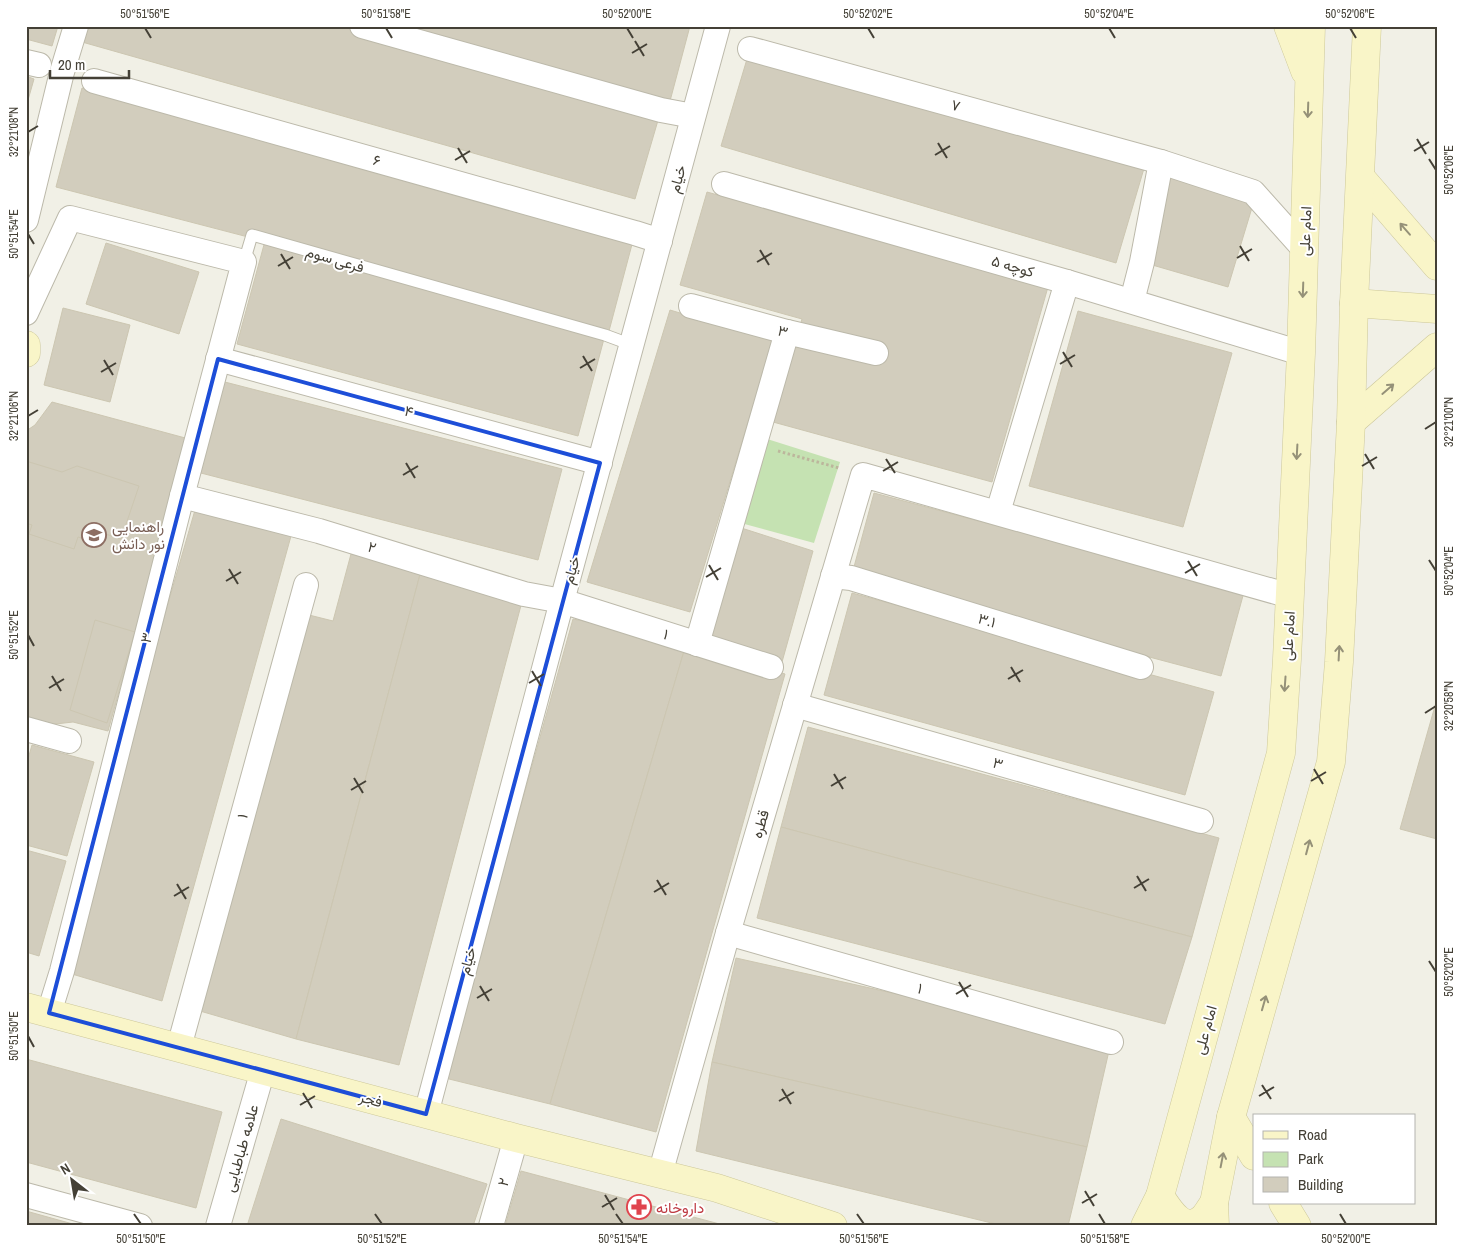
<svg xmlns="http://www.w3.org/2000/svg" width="1463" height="1252" font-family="'Archivo Narrow',Vazirmatn,sans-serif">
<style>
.green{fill:#c5e2b2}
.building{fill:#d2cdbd;stroke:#ccc6b1}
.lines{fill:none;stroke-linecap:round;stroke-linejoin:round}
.lane-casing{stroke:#bcb9aa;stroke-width:13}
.street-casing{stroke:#bcb9aa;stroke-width:26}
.secondary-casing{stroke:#cdc89a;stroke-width:29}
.path{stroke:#bcb69c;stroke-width:3;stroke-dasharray:2.5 2.5;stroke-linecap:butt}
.lane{stroke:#fff;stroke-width:11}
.street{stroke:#fff;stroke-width:24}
.secondary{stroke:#f9f5c8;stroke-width:28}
.oneway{stroke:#959178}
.marked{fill:none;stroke:#1d4ed8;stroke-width:4;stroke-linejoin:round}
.ticks{fill:none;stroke:#444036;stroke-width:2}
.labels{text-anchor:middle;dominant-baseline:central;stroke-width:4;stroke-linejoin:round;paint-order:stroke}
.street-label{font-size:15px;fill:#444036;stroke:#fff}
.education-label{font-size:15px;fill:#785e54;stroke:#fff;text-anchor:start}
.health-label{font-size:15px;fill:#be3a42;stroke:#fff;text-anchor:start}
.neatline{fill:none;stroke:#444036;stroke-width:2}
.ticks-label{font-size:12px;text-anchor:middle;fill:#444036}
</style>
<rect width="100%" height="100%" fill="#f1f0e6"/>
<polygon class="green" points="764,438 840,462 814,543 737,522"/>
<g class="building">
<polygon points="26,26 58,26 52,46 26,39"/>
<polygon points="86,26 366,26 661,110 635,199 82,42"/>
<polygon points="385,26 690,26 670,101"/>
<polygon points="750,49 1145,165 1116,263 721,146"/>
<polygon points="26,76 34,79 26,107"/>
<polygon points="82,88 635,233 609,331 56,187"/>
<polygon points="1168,176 1254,201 1228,287 1142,262"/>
<polygon points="707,192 1048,287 992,482 773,422 802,319 680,285"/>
<polygon points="265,241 605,335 578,436 237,344"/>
<polygon points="106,243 199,272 179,334 86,304"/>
<polygon points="63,308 130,325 110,402 44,385"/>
<polygon points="670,310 773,341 690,612 587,582"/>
<polygon points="1078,311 1232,353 1183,527 1029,486"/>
<polygon points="221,381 562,469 538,560 197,472"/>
<polygon points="52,402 189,439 108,731 73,722 38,726 26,723 26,431 35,425"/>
<polygon points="26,461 62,472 77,466 139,486 121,539 96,531 92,541 78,537 74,549 29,534 32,525 26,523"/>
<polygon points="874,493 1244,592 1221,676 851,578"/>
<polygon points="195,510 291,536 162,1001 62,971"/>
<polygon points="732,525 813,551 782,662 697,644"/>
<polygon points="351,554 422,567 296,1039 200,1011 309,615 333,621"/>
<polygon points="422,567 524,594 399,1065 296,1039"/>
<polygon points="852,593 1214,692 1185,795 824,695"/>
<polygon points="573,619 687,641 550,1104 445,1078"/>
<polygon points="95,620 135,632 107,723 70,710"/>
<polygon points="687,641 785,674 656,1132 550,1104"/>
<polygon points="1437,699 1437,839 1400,829"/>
<polygon points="808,727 1219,838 1192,937 781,827"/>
<polygon points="32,745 94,762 67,856 26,845 26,766"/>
<polygon points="781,827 1192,937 1165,1024 757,918"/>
<polygon points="26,850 66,861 39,956 26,952"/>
<polygon points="736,958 1111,1042 1087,1147 712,1062"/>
<polygon points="26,1059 222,1112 196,1208 26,1162"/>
<polygon points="712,1062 1087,1147 1068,1226 1004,1226 696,1151"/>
<polygon points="281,1119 487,1184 473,1226 247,1226"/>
<polygon points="521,1171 727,1226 505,1226"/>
<polygon points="26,1211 80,1226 26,1226"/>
</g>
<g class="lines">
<defs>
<polyline id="lane" points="244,262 252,235 605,335 632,345"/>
<g id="street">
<polyline points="362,26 661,110 693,116"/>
<polyline points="750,49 1161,162 1253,192 1304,249"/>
<polyline points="26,62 39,65"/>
<polyline points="94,81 635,233 660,241"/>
<polyline points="724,184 1067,282 1301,353"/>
<polyline points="26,220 62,72 76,26"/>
<polyline points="1132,301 1142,262 1161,162"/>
<polyline points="691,306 787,332 876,353"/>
<polyline points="26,313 70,218 244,262 182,496 62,971 49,1013"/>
<polyline points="218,359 600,463"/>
<polyline points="182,496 319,531 524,594 562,601 771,667"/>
<polyline points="998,512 1067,282"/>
<polyline points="833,576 851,578 1141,667"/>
<polyline points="697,644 787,332"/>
<polyline points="795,705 1201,821"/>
<polyline points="26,729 69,741"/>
<polyline points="728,933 1111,1042"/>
<polyline points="179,1047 306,585"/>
<polyline points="426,1114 562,601 718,26"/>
<polyline points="660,1174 728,933 863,475 1290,596"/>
<polyline points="26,1195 140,1226"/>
<polyline points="218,1226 263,1070"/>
<polyline points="491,1226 516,1138"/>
</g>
<g id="secondary">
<polyline points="1288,26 1305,71"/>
<polyline points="1361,178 1437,266"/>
<polyline points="1354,303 1437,309"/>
<polyline points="26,345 26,353"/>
<polyline points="1351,422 1437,347"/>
<polyline points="26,1007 516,1138 717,1188 833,1226"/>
<polyline points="1231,1117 1254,1156"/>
<path d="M 1160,1196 C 1169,1210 1183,1234 1202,1219 C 1207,1215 1210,1208 1214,1203"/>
<polyline points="1283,1203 1297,1226"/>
<polyline points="1145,1226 1160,1196 1281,753 1287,659 1301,353 1311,26"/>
<polyline points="1215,1226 1214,1203 1231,1117 1331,762 1339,662 1351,422 1354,303 1367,26"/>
</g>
</defs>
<use href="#lane" class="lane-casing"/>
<use href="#street" class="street-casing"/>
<use href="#secondary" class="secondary-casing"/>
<polyline class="path" points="778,451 839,468"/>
<use href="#lane" class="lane"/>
<use href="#street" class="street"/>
<use href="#secondary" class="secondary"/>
</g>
<defs><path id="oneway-shaft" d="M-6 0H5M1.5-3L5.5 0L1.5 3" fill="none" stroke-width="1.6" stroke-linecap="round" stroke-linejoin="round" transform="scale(1.25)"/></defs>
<g class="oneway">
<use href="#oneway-shaft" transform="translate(1308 110) rotate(92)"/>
<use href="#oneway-shaft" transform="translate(1405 229) rotate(-131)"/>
<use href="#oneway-shaft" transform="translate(1303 290) rotate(92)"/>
<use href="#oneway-shaft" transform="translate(1388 389) rotate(-41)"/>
<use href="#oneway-shaft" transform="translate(1297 452) rotate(93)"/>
<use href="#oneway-shaft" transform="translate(1339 653) rotate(-87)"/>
<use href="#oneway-shaft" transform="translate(1285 684) rotate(94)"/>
<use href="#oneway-shaft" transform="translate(1308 847) rotate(-75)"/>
<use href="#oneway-shaft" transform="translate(1264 1003) rotate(-74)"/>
<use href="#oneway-shaft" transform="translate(1222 1160) rotate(-79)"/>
</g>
<path class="marked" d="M 218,359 L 600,463 L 426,1114 L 49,1013 Z"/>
<path class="ticks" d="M 145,28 L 151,38M 386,28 L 392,38M 627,28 L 633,38M 868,28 L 874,38M 1109,28 L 1115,38M 1350,28 L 1356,38M 635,41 L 644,56M 632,53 L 647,44M 28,132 L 38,126M 1417,139 L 1426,154M 938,143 L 947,158M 458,148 L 467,163M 1414,151 L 1429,142M 935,155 L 950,146M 1429,159 L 1436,170M 455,160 L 470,151M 28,234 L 34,244M 1240,246 L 1249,261M 760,250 L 769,265M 281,254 L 290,269M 1237,258 L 1252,249M 757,262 L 772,253M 278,266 L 293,257M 1063,352 L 1072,367M 583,356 L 592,371M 104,360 L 113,375M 1060,364 L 1075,355M 580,368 L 595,359M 101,372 L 116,363M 28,416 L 38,410M 1425,429 L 1436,422M 1365,454 L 1374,469M 886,459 L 895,473M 406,463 L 415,478M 1362,466 L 1377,457M 883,471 L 898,462M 403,475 L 418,466M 1429,560 L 1436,571M 1188,561 L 1197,576M 709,565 L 718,580M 229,569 L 238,584M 1185,573 L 1200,564M 706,577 L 721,568M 226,581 L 241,572M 28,635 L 34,646M 1011,667 L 1020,682M 532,671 L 541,686M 52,676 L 61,691M 1008,679 L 1023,670M 529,683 L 544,674M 49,688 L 64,679M 1425,713 L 1436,706M 1314,769 L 1323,784M 834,774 L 843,789M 354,778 L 363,793M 1311,781 L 1326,772M 831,786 L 846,777M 351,790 L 366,781M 1137,876 L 1146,891M 657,880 L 666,895M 177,884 L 186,899M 1134,888 L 1149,879M 654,892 L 669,883M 174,896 L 189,887M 1429,961 L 1436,972M 959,982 L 968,997M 480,986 L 489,1001M 956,994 L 971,985M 477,998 L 492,989M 28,1036 L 34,1047M 1262,1085 L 1271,1099M 782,1089 L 791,1104M 303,1093 L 312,1108M 1259,1096 L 1274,1087M 779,1101 L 794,1092M 300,1105 L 315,1096M 1085,1191 L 1094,1206M 605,1195 L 614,1210M 1082,1203 L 1097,1194M 602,1207 L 617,1198M 134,1214 L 141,1224M 375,1214 L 382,1224M 616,1214 L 623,1224M 857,1214 L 864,1224M 1099,1214 L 1105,1224M 1340,1214 L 1346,1224"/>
<defs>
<symbol id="school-ring" viewBox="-11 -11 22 22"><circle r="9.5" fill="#fff" stroke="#8d6e63" stroke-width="1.5"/><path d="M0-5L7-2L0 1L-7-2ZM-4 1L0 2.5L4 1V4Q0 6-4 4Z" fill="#8d6e63"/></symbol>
<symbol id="pharmacy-ring" viewBox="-11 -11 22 22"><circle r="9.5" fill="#fff" stroke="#e0444e" stroke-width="1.5"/><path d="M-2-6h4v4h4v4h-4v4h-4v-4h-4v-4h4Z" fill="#e0444e"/></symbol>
</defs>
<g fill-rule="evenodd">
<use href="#school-ring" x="80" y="521" width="28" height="28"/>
<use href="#pharmacy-ring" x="625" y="1193" width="28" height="28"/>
</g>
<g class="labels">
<g class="street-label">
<text transform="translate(956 105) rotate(15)">۷</text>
<text transform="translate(377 160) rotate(16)">۶</text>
<text transform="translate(677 179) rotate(-75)">خیام</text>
<text transform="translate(1305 231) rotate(-88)">امام علی</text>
<text transform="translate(335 259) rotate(16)">فرعی سوم</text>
<text transform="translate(1013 266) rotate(16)">کوچه ۵</text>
<text transform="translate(783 331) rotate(15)">۳</text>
<text transform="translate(409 411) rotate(15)">۴</text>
<text transform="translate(372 547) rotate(17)">۲</text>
<text transform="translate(571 570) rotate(-75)">خیام</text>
<text transform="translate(987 620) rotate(17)">۳.۱</text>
<text transform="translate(666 634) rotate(18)">۱</text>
<text transform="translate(1288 636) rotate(-87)">امام علی</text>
<text transform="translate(146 638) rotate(-76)">۳</text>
<text transform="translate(998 763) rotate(16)">۳</text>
<text transform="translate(242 816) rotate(-75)">۱</text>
<text transform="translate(760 824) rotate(-74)">قطره</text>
<text transform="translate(467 961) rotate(-75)">خیام</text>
<text transform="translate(920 988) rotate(16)">۱</text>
<text transform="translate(1205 1030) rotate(-75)">امام علی</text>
<text transform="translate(371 1099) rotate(15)">فجر</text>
<text transform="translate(241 1148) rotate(-74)">علامه طباطبایی</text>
<text transform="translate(503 1182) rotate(-74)">۲</text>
</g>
<g class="education-label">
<text x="112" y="526">راهنمایی<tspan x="112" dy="17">نور دانش</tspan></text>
</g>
<g class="health-label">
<text x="656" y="1207">داروخانه</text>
</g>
</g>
<rect width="1463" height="1252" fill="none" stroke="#ffffff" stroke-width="55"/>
<rect x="1253" y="1114" width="162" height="90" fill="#ffffff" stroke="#b4b3af"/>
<rect x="1263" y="1131" width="25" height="8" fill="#f9f5c8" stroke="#b4b3af"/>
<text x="1298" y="1140" font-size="15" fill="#444036">Road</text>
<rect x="1263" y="1152" width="25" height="15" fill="#c5e2b2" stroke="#b4b3af"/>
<text x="1298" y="1164" font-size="15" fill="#444036">Park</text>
<rect x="1263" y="1177" width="25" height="15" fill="#d2cdbd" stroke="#b4b3af"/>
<text x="1298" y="1190" font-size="15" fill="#444036">Building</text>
<g transform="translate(72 1180) rotate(329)" stroke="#ffffff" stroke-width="4" paint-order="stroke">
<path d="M0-4L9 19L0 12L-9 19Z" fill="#444036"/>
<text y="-8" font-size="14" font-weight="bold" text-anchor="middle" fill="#444036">N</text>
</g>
<path d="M50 70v8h79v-8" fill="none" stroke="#444036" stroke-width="2.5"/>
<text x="58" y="70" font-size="15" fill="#444036" stroke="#ffffff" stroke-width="4" paint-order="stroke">20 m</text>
<rect x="28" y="28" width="1408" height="1196" class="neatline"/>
<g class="ticks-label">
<text x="145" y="18">50°51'56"E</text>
<text x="386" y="18">50°51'58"E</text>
<text x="627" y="18">50°52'00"E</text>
<text x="868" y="18">50°52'02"E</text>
<text x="1109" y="18">50°52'04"E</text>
<text x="1350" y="18">50°52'06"E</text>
<text transform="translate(14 132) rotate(-90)" y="4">32°21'08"N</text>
<text transform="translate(1449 170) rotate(-90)" y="4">50°52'06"E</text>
<text transform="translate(14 234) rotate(-90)" y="4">50°51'54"E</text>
<text transform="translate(14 416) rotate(-90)" y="4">32°21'06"N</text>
<text transform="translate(1449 422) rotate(-90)" y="4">32°21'00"N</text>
<text transform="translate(1449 571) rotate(-90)" y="4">50°52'04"E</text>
<text transform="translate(14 635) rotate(-90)" y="4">50°51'52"E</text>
<text transform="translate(1449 706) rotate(-90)" y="4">32°20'58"N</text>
<text transform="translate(1449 972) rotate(-90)" y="4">50°52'02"E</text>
<text transform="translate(14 1036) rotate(-90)" y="4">50°51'50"E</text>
<text x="141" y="1243">50°51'50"E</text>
<text x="382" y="1243">50°51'52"E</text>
<text x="623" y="1243">50°51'54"E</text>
<text x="864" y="1243">50°51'56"E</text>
<text x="1105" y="1243">50°51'58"E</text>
<text x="1346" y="1243">50°52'00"E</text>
</g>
</svg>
